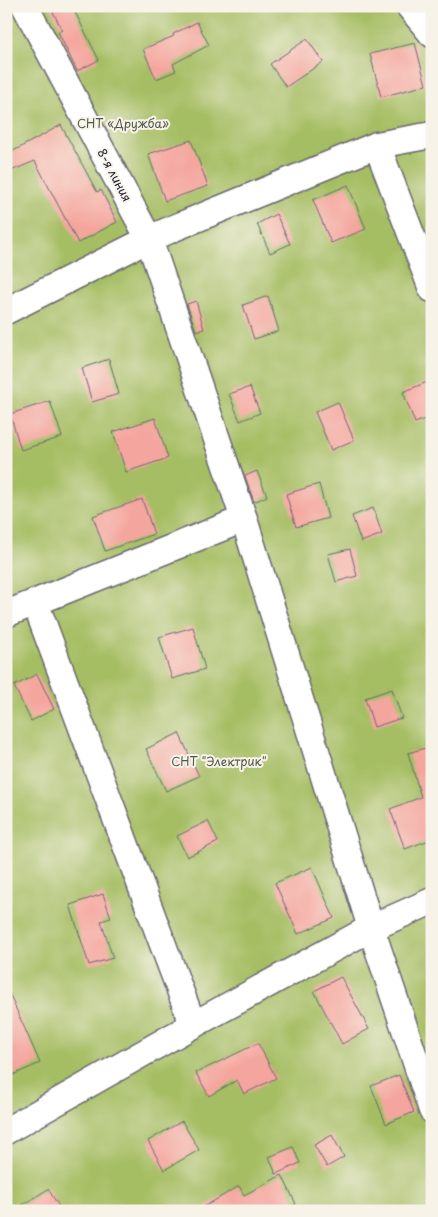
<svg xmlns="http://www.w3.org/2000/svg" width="438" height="1217" font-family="'Playpen Sans',sans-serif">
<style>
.green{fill:#a6be64;stroke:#647050}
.building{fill:#f4a69e}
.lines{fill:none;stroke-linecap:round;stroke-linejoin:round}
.minor-casing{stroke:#69676f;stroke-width:29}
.minor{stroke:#fff;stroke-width:26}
.labels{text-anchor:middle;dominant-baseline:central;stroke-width:4;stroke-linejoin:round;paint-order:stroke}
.park-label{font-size:12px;fill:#505949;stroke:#f7f3e8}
.street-label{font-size:12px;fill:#22223b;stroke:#f7f3e8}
</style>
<rect width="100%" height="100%" fill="#f7f3e8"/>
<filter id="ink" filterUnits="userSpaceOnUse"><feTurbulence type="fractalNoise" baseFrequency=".02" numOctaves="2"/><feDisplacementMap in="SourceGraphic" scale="10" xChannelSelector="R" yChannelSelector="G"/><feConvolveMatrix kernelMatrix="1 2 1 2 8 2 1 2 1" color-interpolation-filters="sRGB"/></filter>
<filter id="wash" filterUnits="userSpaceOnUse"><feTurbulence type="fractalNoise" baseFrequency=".0096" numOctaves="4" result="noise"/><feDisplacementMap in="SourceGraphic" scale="20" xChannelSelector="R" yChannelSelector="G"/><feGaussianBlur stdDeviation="1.12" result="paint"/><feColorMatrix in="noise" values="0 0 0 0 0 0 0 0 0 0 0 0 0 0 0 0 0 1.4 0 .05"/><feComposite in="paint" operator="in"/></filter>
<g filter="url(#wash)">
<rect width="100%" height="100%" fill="#eee8cf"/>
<rect class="green" x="6" y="6" width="426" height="1205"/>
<g id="blocks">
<g class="building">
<polygon points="50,6 72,6 99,60 77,71 58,32 62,30"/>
<polygon points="197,22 209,45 173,64 176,71 156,79 143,49 174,36 173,34"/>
<polygon points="307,39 323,62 286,87 270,64"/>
<polygon points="415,43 426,85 381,97 370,54"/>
<polygon points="61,125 97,192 101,190 117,222 78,243 35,161 6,173 6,155"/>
<polygon points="191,140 208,186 165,201 148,154"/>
<polygon points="348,185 366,229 331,243 313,200"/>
<polygon points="276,214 290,244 270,253 257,224"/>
<polygon points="268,296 279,331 254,339 243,305"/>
<polygon points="196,301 204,329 196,331 187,304"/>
<polygon points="109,359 119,394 92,402 82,368"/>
<polygon points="432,380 432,416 415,423 403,392"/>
<polygon points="250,387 260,413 240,421 229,394"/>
<polygon points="50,401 62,437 21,450 10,414"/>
<polygon points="338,402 354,440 331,450 315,412"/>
<polygon points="155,418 168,458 126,472 113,432"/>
<polygon points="257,471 267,496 254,502 245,476"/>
<polygon points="319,484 328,518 296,527 286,494"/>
<polygon points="142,499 154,534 105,551 93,516"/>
<polygon points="373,508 382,534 361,542 352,516"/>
<polygon points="350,549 357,576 336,582 328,554"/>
<polygon points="193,627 205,669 172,679 159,637"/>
<polygon points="37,674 54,709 31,721 14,686"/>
<polygon points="392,689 402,718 374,727 365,698"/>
<polygon points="179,733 199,776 166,791 146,749"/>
<polygon points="432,746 432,839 405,849 390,809 421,797 408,753"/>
<polygon points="208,821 218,842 187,857 177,836"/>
<polygon points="312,867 334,918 298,934 275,883"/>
<polygon points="103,894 111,918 101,921 113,958 89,965 70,905"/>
<polygon points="341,977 369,1029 342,1044 314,991"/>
<polygon points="6,986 40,1063 6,1078"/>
<polygon points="258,1043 276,1078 244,1094 237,1080 209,1096 196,1073"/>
<polygon points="399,1075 414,1112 386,1124 371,1086"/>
<polygon points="182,1121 199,1150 164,1170 148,1141"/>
<polygon points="332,1135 344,1157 327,1167 314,1145"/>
<polygon points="293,1147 300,1163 276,1174 269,1157"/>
<polygon points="282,1175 296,1204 283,1211 197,1211 239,1186 244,1195"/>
<polygon points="48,1189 62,1211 13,1211"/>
</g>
</g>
</g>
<g filter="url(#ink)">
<use href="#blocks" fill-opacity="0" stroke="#69676f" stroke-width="1"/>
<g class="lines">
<defs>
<g id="minor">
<polyline points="25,6 149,239 244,519 371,928 432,1110"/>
<polyline points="409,6 432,34"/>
<polyline points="377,145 432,289"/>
<polyline points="6,311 149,239 174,228 377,145 432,135"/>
<polyline points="35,602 193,1025"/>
<polyline points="6,614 244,519"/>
<polyline points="6,1131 193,1025 371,928 432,901"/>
</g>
</defs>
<use href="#minor" class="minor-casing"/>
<use href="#minor" class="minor"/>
</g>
</g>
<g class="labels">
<g class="park-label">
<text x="123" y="123">СНТ «Дружба»</text>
<text x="219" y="761">СНТ "Электрик"</text>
</g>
<g class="street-label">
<text transform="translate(115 175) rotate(62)">8-я линия</text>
</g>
</g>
<rect width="438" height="1217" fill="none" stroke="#f7f3e8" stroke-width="25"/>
</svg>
